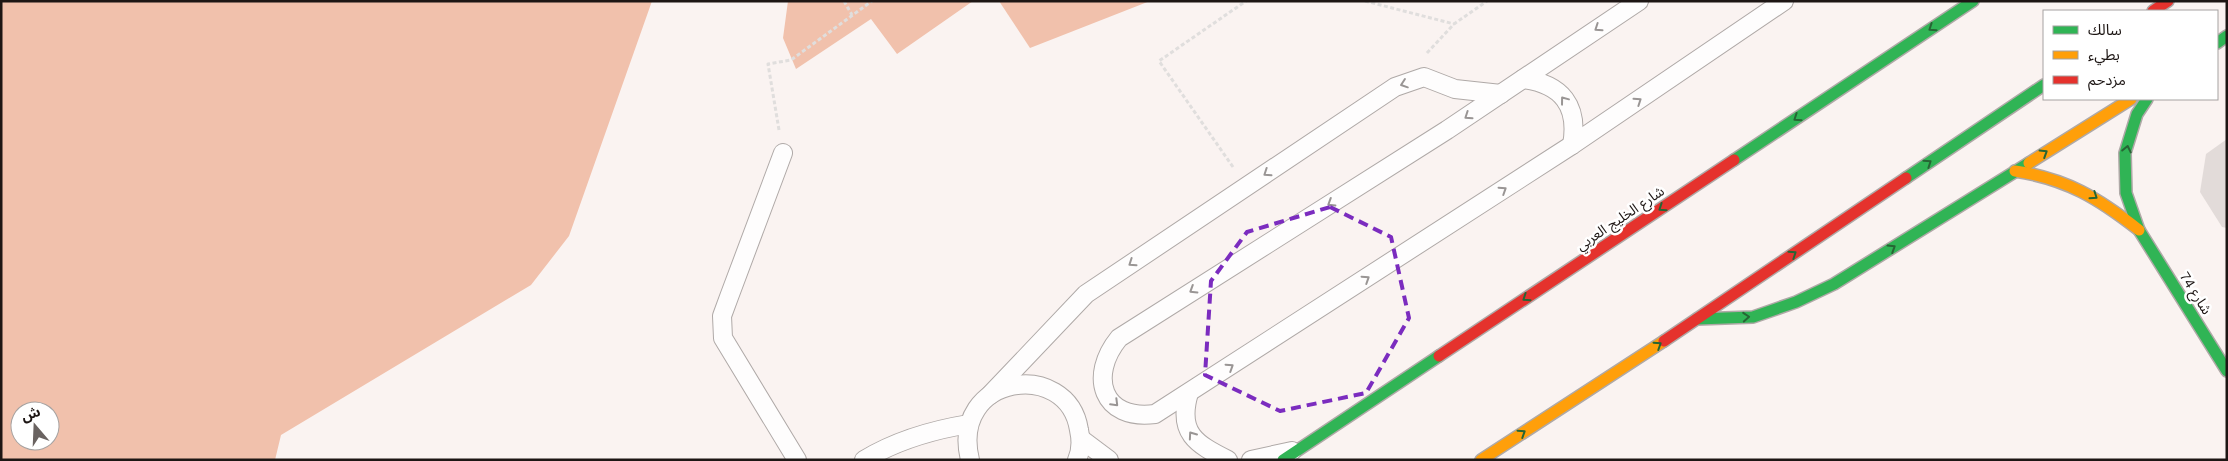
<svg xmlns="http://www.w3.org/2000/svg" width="2228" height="461" font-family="Helvetica,'Noto Sans Arabic',sans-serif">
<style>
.water{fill:#f1c1ac;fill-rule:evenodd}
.building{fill:#e2dbd9}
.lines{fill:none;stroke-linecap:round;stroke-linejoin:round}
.lane-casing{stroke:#afa9a7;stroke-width:20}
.fast-casing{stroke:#afa9a7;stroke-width:14}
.slow-casing{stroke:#afa9a7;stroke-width:14}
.jam-casing{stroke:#afa9a7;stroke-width:14}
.path{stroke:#e0dedd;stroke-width:3;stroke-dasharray:4 2.5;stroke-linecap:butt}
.lane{stroke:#fefdfd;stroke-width:18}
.fast{stroke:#30b455;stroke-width:11}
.slow{stroke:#ff9f0a;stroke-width:11}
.jam{stroke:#e5322d;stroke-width:11}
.oneway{stroke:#999594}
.oneway2{stroke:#266534}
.marked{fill:none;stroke:#7b2cbf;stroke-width:4;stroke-dasharray:10 6;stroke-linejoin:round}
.labels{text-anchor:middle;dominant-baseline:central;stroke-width:5;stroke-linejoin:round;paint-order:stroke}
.street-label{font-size:14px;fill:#1d1614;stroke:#fff}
</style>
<rect width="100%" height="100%" fill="#faf3f1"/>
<g class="water">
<path d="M 1,1 L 652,1 L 569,236 L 531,285 L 281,435 L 275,460 L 1,460 ZM 20,411 L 50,411 L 50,441 L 20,441 Z"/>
<polygon points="788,1 973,1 897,54 871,19 796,69 783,38"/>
<polygon points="999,1 1150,1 1030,48"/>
</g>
<polygon class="building" points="2227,139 2227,228 2222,227 2200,192 2206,154"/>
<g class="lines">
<defs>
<g id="lane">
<path d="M 1639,1 L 1447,130 L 1119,338 C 1088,376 1102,421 1155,414 L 1572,145 L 1784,1"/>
<path d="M 1523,79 C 1562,84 1579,106 1572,145"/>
<polyline points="783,153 729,297 722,316 723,338 797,460"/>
<path d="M 1189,393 C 1177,433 1196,444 1228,460"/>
<polyline points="990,395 1086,294 1395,87 1424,77 1455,89 1501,94"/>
<polyline points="1081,439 1109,460"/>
<path d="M 864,460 C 897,440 932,430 969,424"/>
<path d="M 970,460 C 949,374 1068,358 1079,430 C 1081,439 1081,451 1077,460"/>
<polyline points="1251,460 1292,451"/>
</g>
<g id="fast">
<polyline points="2217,43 2227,36"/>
<polyline points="2147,99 2137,114 2125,153 2126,193 2139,230 2227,371"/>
<polyline points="1734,160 1973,1"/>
<polyline points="1906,178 2044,85"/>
<polyline points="1697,319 1753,317 1796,302 1834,284 2029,163"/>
<polyline points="1283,460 1439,356"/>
</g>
<g id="slow">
<polyline points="2029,163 2131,99"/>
<path d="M 2015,171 C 2067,179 2098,198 2139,230"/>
<polyline points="1481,460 1664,341"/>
</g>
<g id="jam">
<polyline points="2153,11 2168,1"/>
<polyline points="1664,341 1906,178"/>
<polyline points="1439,356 1734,160"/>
</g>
</defs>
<use href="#lane" class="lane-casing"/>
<use href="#fast" class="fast-casing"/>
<use href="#slow" class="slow-casing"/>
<use href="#jam" class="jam-casing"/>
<g class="path">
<polyline points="844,1 852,15"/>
<polyline points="1365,1 1454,24"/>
<polyline points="1427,53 1454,24 1487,1"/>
<polyline points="779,130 768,64 791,60 872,1"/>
<polyline points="1233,167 1159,61 1246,1"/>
</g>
<use href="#lane" class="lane"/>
<use href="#fast" class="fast"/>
<use href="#slow" class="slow"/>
<use href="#jam" class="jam"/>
</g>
<defs><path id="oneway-chevron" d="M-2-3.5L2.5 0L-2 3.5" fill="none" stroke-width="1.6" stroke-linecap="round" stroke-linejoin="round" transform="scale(1.25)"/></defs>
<g class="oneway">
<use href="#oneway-chevron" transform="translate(1598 28) rotate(146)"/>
<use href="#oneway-chevron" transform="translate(1404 84) rotate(161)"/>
<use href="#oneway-chevron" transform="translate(1564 100) rotate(-127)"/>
<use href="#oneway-chevron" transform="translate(1638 101) rotate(-34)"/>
<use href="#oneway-chevron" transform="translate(1468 116) rotate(146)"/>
<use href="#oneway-chevron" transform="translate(1267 173) rotate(146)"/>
<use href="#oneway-chevron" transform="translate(1503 190) rotate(-33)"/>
<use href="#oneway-chevron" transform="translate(1331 203) rotate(148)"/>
<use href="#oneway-chevron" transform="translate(1132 263) rotate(146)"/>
<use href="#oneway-chevron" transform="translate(1366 279) rotate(-33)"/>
<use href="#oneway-chevron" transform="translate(1193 290) rotate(148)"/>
<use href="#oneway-chevron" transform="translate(1230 367) rotate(-33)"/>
<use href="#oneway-chevron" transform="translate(1115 403) rotate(45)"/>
<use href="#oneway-chevron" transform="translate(1192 435) rotate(-125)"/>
</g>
<g class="oneway2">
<use href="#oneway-chevron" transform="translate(1932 28) rotate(146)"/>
<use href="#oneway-chevron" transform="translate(1797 118) rotate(146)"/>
<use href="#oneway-chevron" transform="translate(2127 149) rotate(-78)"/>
<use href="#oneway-chevron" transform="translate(2044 153) rotate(-32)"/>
<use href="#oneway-chevron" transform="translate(1928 163) rotate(-34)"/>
<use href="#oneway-chevron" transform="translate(2094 196) rotate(34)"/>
<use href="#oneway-chevron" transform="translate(1662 208) rotate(146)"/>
<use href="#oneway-chevron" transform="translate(1892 248) rotate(-32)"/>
<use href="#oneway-chevron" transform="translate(1793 254) rotate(-34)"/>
<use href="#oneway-chevron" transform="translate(1526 298) rotate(146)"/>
<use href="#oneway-chevron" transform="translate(1746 317) rotate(-4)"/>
<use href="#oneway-chevron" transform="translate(1658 345) rotate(-33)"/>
<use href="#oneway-chevron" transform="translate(1522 433) rotate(-33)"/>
</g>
<path class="marked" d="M 1330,207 L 1391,237 L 1409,318 L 1366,393 L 1280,411 L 1205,375 L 1211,281 L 1247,232 Z"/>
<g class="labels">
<g class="street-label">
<text transform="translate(1620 218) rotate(-34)">شارع الخليج العربي</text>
<text transform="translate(2196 293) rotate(58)">شارع 74</text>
</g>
</g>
<rect width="2228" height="461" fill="none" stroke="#1d1614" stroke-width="5"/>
<rect x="2043" y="10" width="175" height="90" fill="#ffffff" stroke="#a5a2a1"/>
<rect x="2053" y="26" width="25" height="8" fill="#30b455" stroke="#a5a2a1"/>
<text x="2088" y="35" font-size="15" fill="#1d1614">سالك</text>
<rect x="2053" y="51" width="25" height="8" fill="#ff9f0a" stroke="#a5a2a1"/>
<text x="2088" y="60" font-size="15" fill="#1d1614">بطيء</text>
<rect x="2053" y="76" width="25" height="8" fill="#e5322d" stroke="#a5a2a1"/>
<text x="2088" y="85" font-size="15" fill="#1d1614">مزدحم</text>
<g transform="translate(35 426) rotate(341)"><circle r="24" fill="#ffffff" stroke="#a5a2a1"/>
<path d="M0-4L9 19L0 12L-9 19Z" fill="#6a6361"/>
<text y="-8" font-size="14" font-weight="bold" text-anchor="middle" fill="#1d1614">ش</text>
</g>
</svg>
